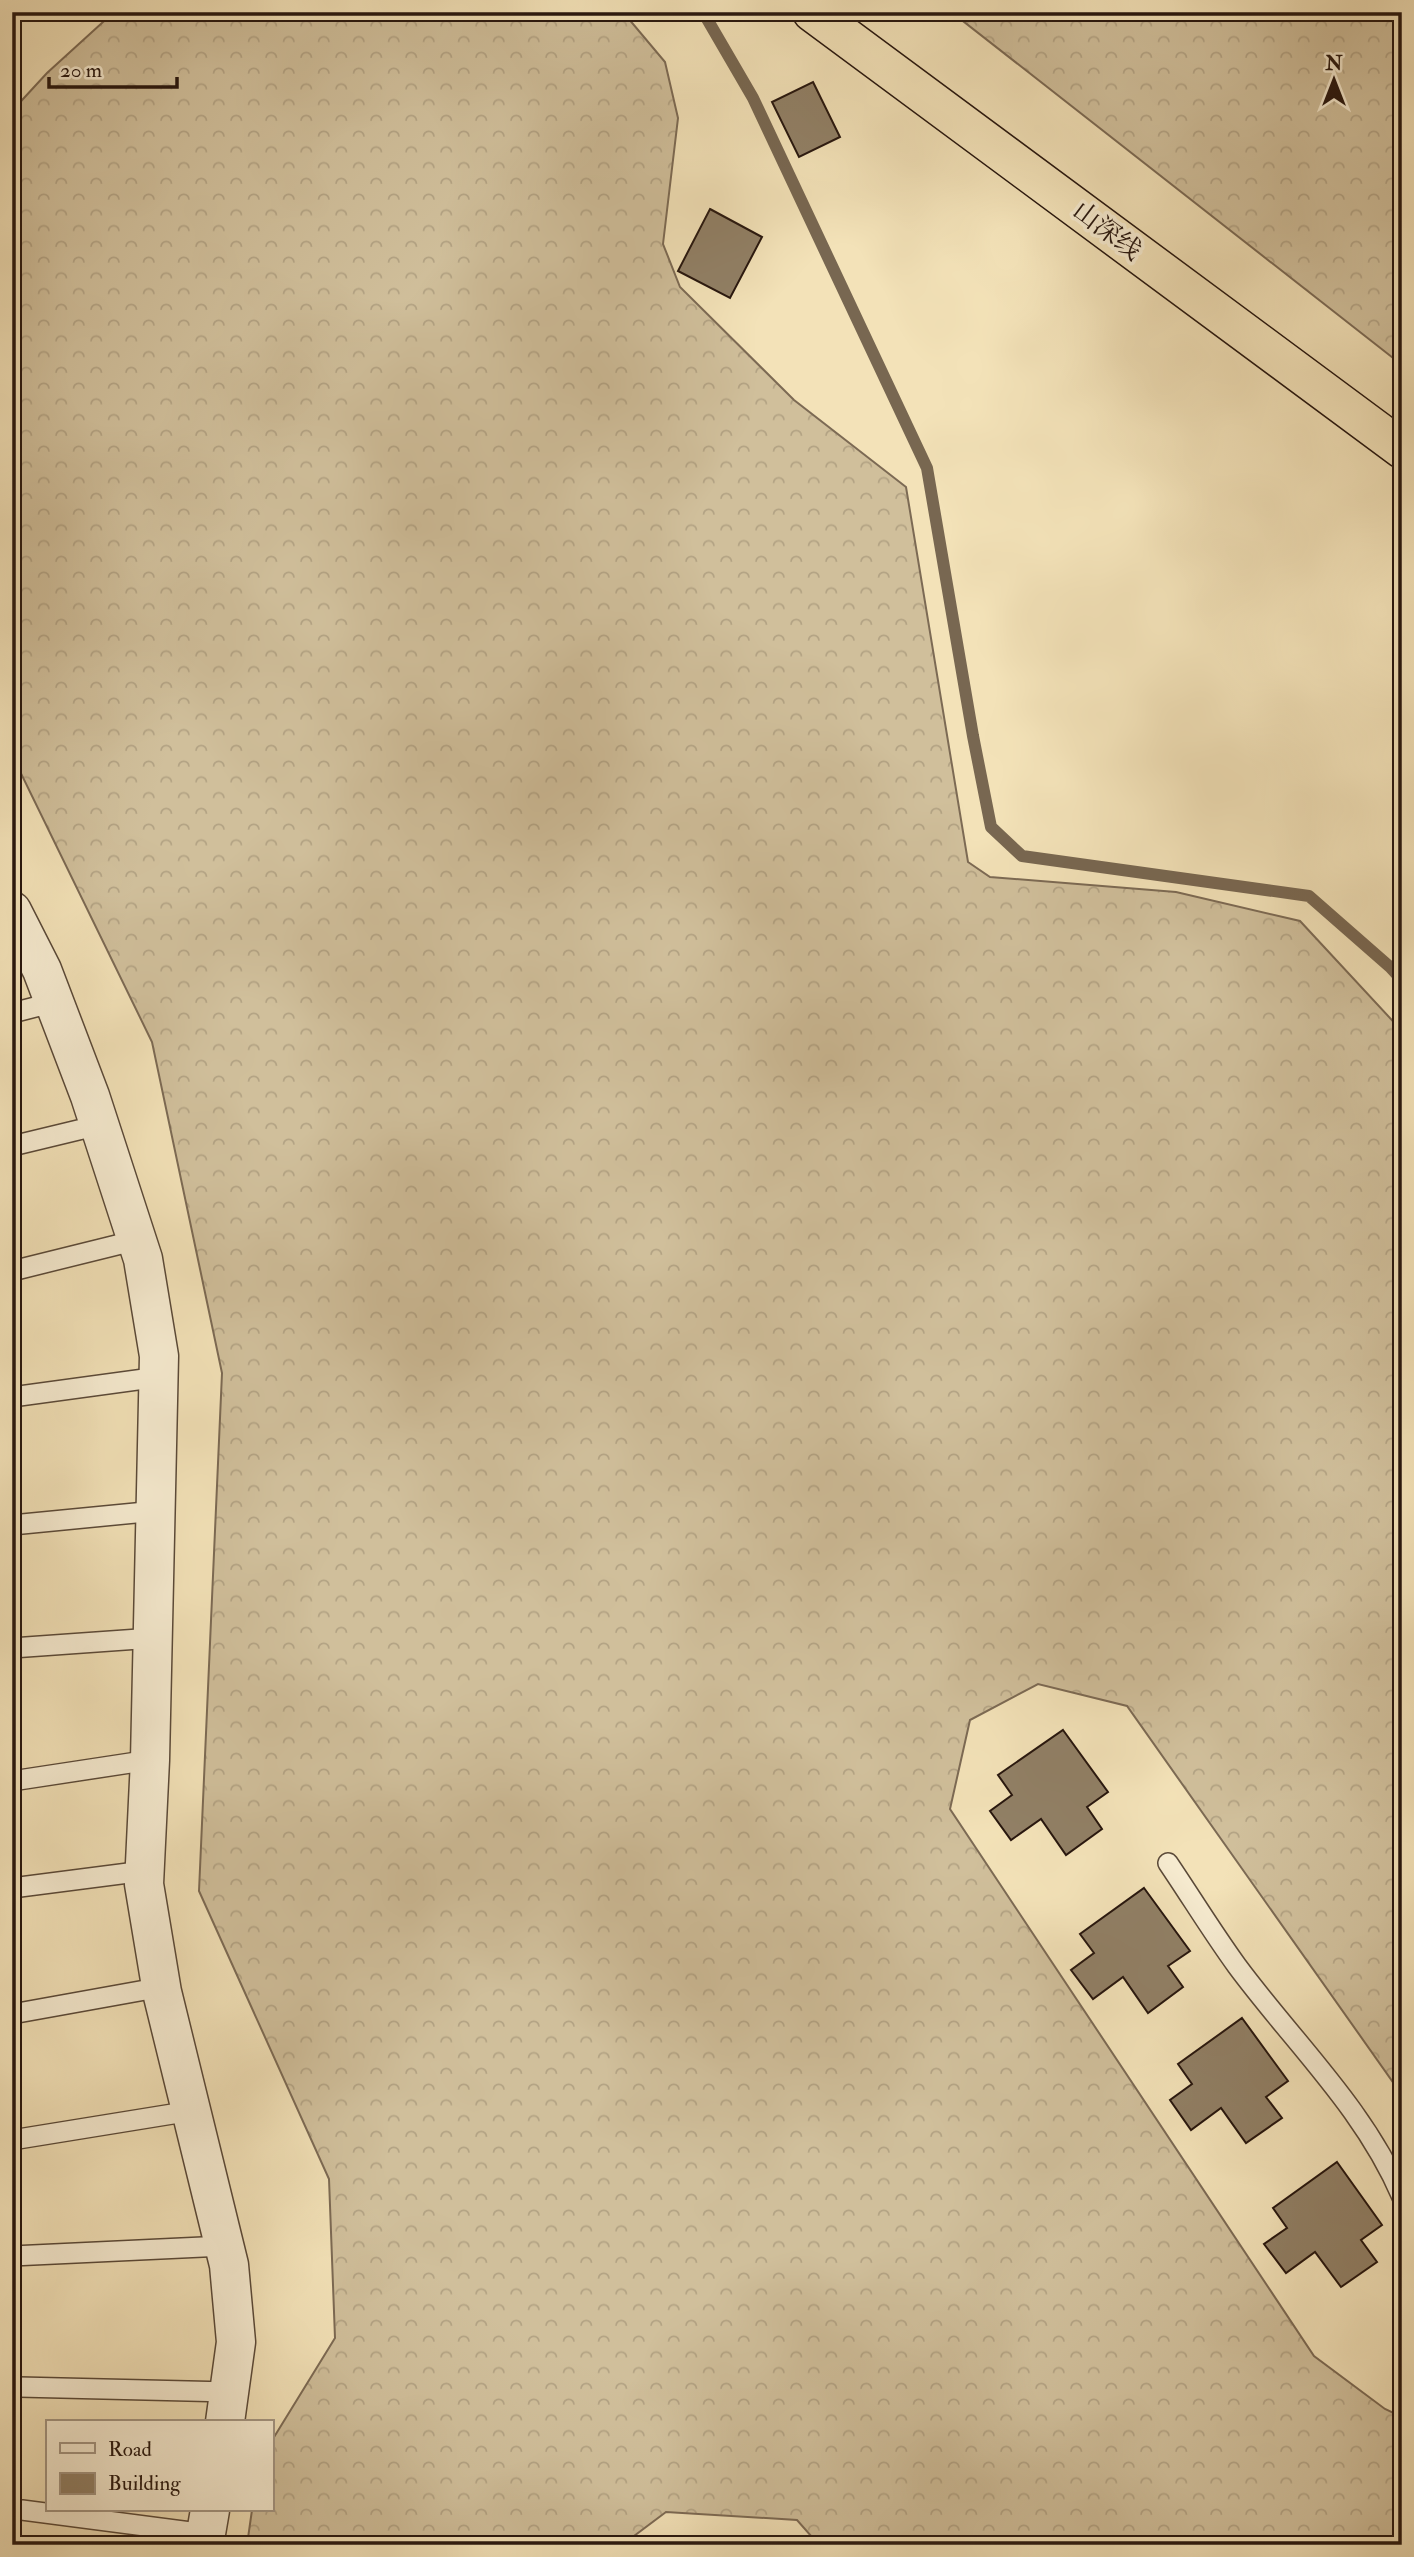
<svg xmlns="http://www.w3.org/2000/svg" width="1414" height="2557" font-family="'IM FELL Double Pica','Noto Serif SC',serif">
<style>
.forest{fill:url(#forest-crowns);stroke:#7c6a54;stroke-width:2}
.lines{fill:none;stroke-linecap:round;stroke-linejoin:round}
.stream{stroke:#786751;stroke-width:12}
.building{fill:#918066;stroke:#27160e;stroke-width:2}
.service-casing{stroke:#5a4938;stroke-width:22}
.minor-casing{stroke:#5a4938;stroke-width:41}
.trunk-casing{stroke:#27160e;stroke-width:41}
.service{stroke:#f7ecd1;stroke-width:19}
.minor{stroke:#f7ecd1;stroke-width:38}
.trunk{stroke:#f3e2b8;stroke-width:38}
.labels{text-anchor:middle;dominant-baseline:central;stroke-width:7;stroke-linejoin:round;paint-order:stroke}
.street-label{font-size:26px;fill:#27160e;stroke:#f7ecd1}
</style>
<defs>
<pattern id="forest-crowns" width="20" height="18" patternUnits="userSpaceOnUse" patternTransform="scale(1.75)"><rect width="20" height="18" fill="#d0bf9b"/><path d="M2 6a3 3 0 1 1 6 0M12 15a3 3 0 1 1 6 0" fill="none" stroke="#b3a384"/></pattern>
</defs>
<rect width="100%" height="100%" fill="#f3e2b8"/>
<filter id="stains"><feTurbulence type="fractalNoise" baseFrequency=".00286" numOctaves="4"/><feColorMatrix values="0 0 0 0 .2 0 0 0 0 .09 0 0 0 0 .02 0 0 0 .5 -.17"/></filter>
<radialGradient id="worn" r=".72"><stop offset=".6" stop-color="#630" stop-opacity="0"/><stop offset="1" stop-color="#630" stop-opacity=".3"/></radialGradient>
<g class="forest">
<polygon points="114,12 623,12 665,62 678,118 663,244 680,287 794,400 906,487 968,862 990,877 1176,892 1300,921 1402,1031 1402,2095 1127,1706 1038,1684 970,1720 950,1809 1314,2356 1385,2409 1402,2417 1402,2545 819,2545 797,2520 666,2512 622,2545 247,2545 252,2510 271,2510 271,2442 335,2338 329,2179 199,1891 222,1373 152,1042 12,755 12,111 47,73"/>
<polygon points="953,12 1402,12 1402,365 954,14"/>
</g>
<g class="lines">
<polyline class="stream" points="703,12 753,98 927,468 973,736 991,827 1022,856 1309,896 1390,967 1402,980"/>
</g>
<g class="building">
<polygon points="813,82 840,137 799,157 772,102"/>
<polygon points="710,209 762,237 730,298 678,271"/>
<polygon points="1063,1730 1108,1792 1087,1807 1102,1829 1066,1855 1041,1819 1011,1840 990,1811 1012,1795 998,1775"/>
<polygon points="1144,1888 1190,1951 1168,1966 1183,1987 1148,2013 1123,1977 1093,1999 1071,1970 1094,1953 1080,1934"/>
<polygon points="1242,2018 1288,2081 1266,2097 1282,2118 1246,2143 1221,2108 1191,2130 1170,2100 1192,2084 1178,2064"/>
<polygon points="1337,2162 1382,2225 1361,2240 1377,2262 1341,2287 1315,2252 1286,2273 1264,2244 1287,2228 1273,2208"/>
</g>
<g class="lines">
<defs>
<g id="service">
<polyline points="12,1013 55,1002"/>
<polyline points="12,1146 99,1125"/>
<polyline points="12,1271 137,1240"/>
<polyline points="12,1397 159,1377"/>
<polyline points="12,1525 156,1511"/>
<polyline points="12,1648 153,1638"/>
<polyline points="12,1781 150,1760"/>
<path d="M 1168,1863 C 1191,1897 1213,1933 1237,1966 C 1294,2043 1364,2108 1402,2197"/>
<polyline points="12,1888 144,1871"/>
<polyline points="12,2014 162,1987"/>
<polyline points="12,2140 191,2111"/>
<polyline points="12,2256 224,2246"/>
<polyline points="19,2387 230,2392"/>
<polyline points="22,2510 206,2534"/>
</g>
<g id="minor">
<polyline points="12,911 42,970 90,1096 143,1259 159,1356 150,1760 144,1884 162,1992 229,2265 236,2342 225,2422"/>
<polyline points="204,2545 210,2510"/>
</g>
<polyline id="trunk" points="812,12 1402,449"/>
</defs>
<use href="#service" class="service-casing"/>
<use href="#minor" class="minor-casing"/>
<use href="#trunk" class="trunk-casing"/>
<use href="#service" class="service"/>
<use href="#minor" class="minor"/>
<use href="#trunk" class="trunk"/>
</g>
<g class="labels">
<g class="street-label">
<text transform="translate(1107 231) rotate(37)">山深线</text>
</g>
</g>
<rect width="1414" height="2557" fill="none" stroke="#f3e2b8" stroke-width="42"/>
<rect x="14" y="14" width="1386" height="2529" fill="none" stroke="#27160e" stroke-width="3.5"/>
<rect x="21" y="21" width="1372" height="2515" fill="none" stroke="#27160e" stroke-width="2"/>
<rect x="46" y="2420" width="228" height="91" fill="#f7ecd1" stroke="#a49683" stroke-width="2"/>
<rect x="60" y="2443" width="35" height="10" fill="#f7ecd1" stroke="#a49683" stroke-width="2"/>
<text x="108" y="2456" font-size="21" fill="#27160e">Road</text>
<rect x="60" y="2473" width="35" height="21" fill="#918066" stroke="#a49683" stroke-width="2"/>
<text x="108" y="2490" font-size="21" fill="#27160e">Building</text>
<g transform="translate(1334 80)" stroke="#f7ecd1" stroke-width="5" paint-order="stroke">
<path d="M0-5L12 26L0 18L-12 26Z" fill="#27160e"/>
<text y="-10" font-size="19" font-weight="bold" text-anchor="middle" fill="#27160e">N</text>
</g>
<path d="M49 77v10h128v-10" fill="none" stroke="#27160e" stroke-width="3.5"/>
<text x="60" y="77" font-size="21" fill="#27160e" stroke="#f7ecd1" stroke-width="5" paint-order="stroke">20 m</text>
<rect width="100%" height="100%" filter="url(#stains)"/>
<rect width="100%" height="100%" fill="url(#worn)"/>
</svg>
